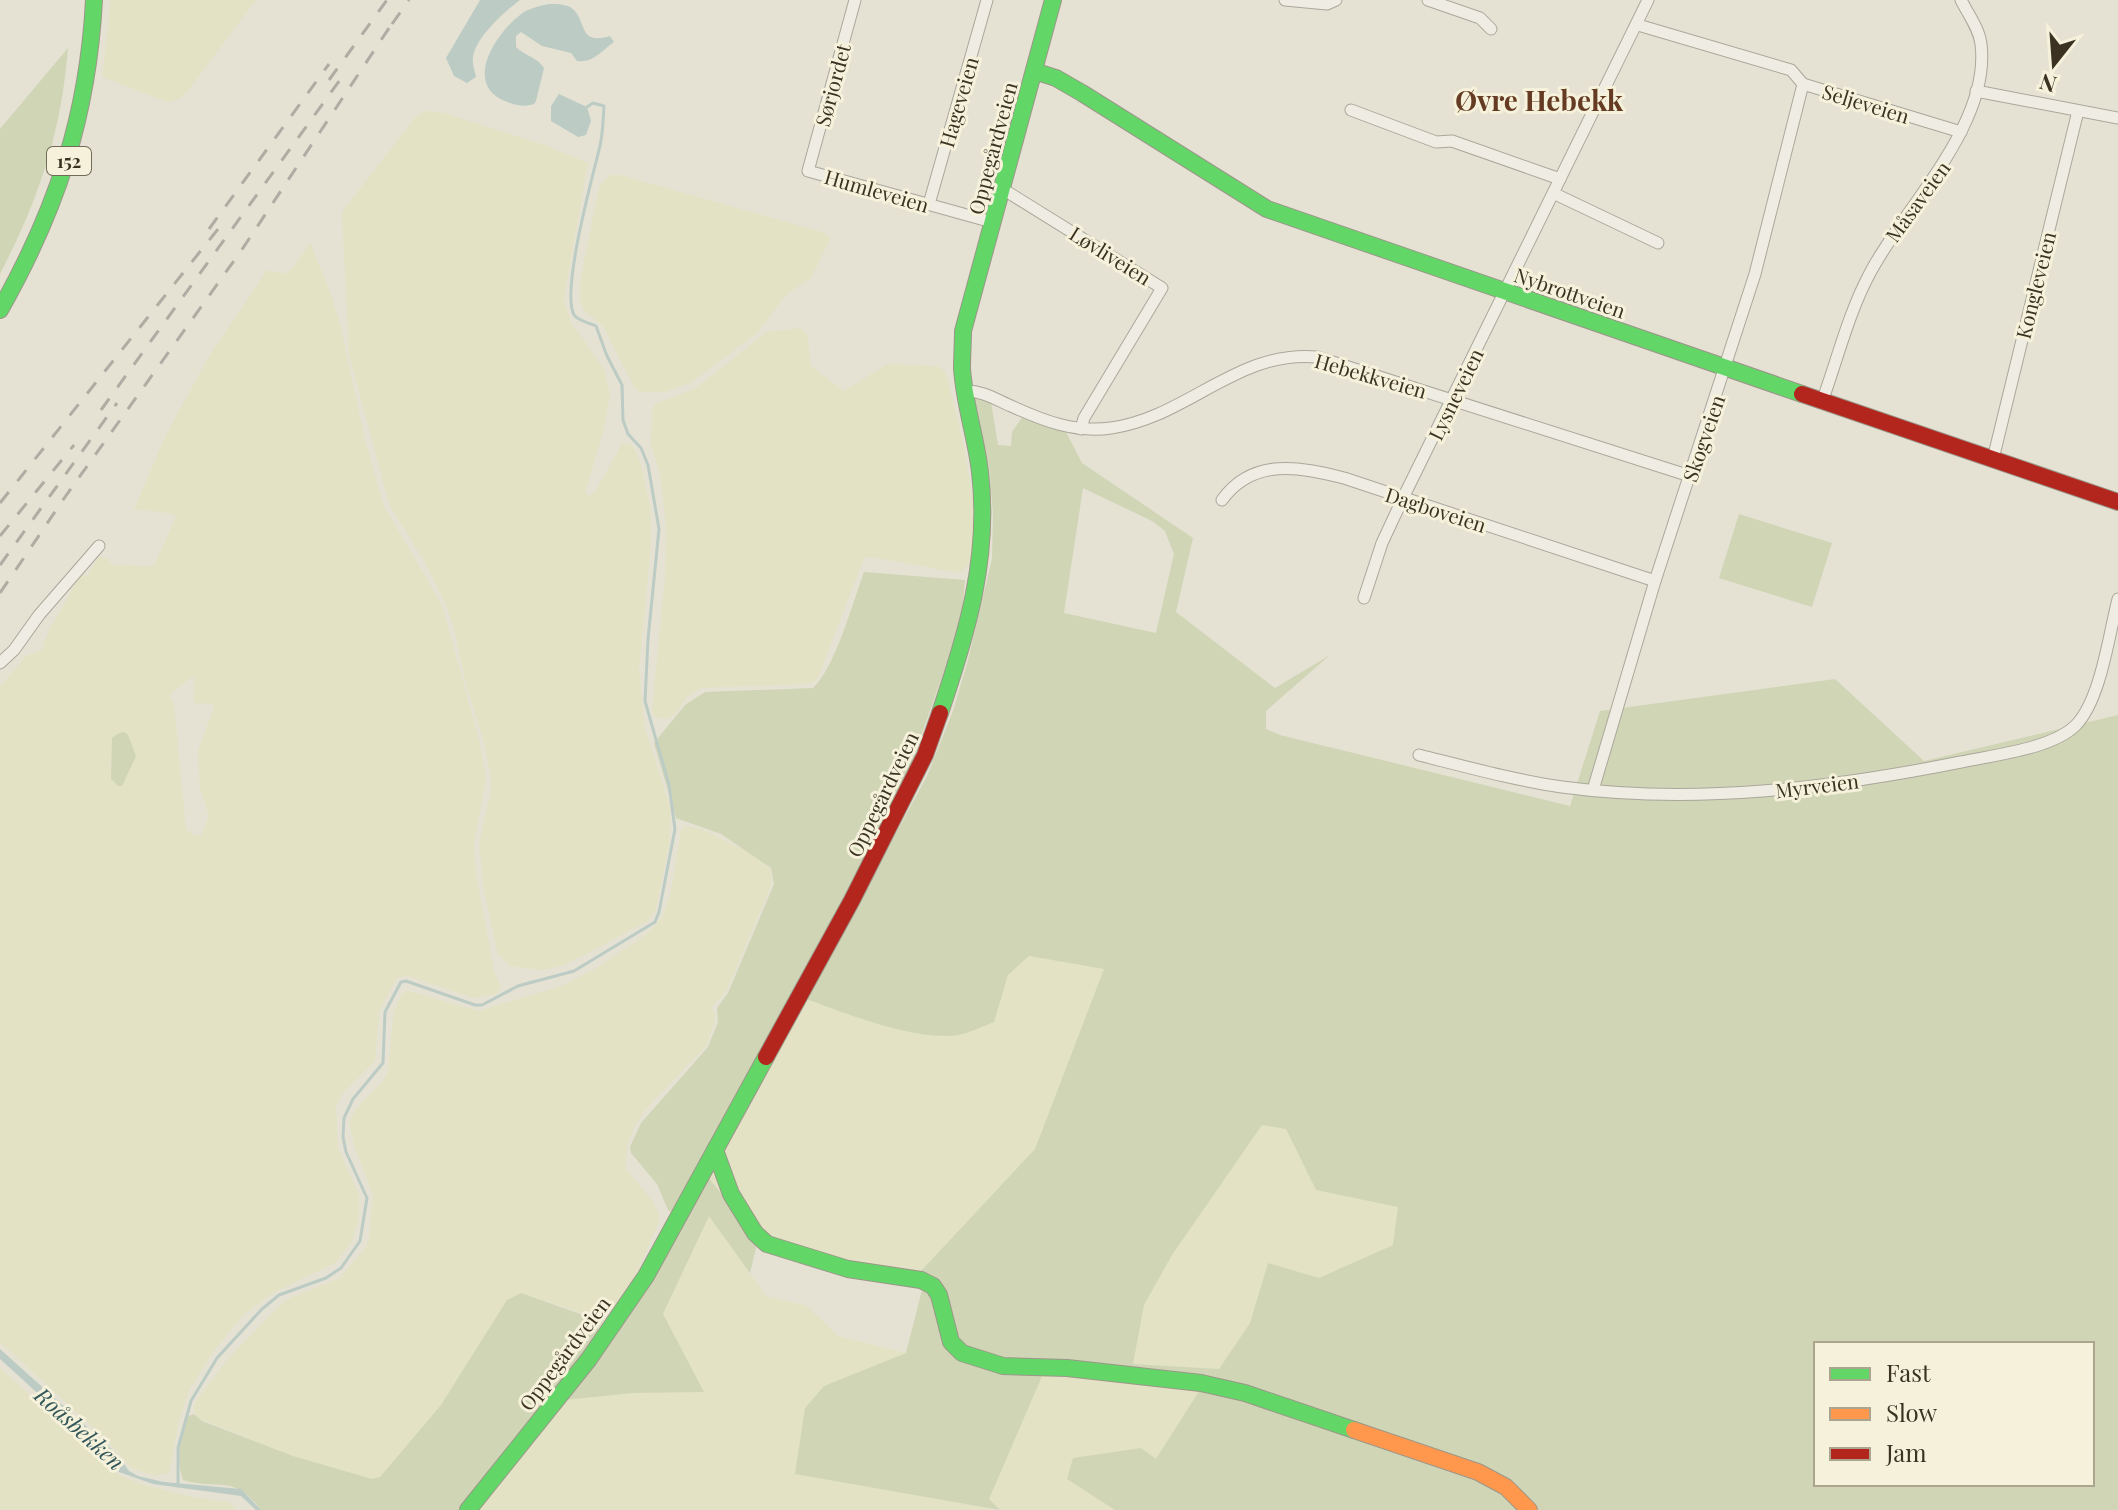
<svg xmlns="http://www.w3.org/2000/svg" width="2118" height="1510" font-family="'Playfair Display',serif">
<style>
.farmland{fill:#e3e2c4;fill-rule:evenodd}
.green{fill:#d0d5b6;fill-rule:evenodd}
.water{fill:#bcccc5}
.lines{fill:none;stroke-linecap:round;stroke-linejoin:round}
.stream{stroke:#bcccc5;stroke-width:3}
.street-casing{stroke:#aba79b;stroke-width:13}
.fast-casing{stroke:#9b978a;stroke-width:18}
.slow-casing{stroke:#9b978a;stroke-width:18}
.jam-casing{stroke:#9b978a;stroke-width:18}
.street{stroke:#eeece3;stroke-width:11}
.fast{stroke:#63d668;stroke-width:16}
.slow{stroke:#ff974d;stroke-width:16}
.jam{stroke:#b3261e;stroke-width:16}
.rail{stroke:#aeaca3;stroke-width:3;stroke-dasharray:14 14;stroke-linecap:butt}
.labels{text-anchor:middle;dominant-baseline:central;stroke-width:6;stroke-linejoin:round;paint-order:stroke}
.shield{fill:#f5f1da;stroke:#736b59;stroke-width:2}
.shield-label{font-size:18px;font-weight:bold;fill:#3b3222}
.street-label{font-size:20px;fill:#3b3222;stroke:#f5f1da}
.water-label{font-size:22px;font-style:italic;fill:#325659;stroke:#f5f1da}
.district-label{font-size:28px;font-weight:bold;fill:#653b23;stroke:#f5f1da}
</style>
<rect width="100%" height="100%" fill="#e5e2d3"/>
<g class="farmland">
<polygon points="111,0 256,0 187,92 178,99 168,102 102,77"/>
<polygon points="425,111 444,113 544,145 588,163 564,299 570,321 604,369 610,394 604,429 585,493 590,496 595,492 622,444 628,443 633,446 641,464 650,506 651,545 639,670 645,729 671,810 669,845 659,894 656,909 648,921 584,955 564,965 543,970 510,966 498,954 484,892 479,844 491,791 491,778 484,742 466,684 453,625 445,603 423,559 389,504 349,354 342,212 414,119"/>
<polygon points="611,175 620,175 825,233 830,239 811,278 788,293 756,334 690,383 665,392 641,392 636,390 603,326 584,310 580,300 580,282 598,192 600,184"/>
<path d="M 310,243 L 331,294 L 341,328 L 366,444 L 384,506 L 442,605 L 480,743 L 486,779 L 474,843 L 476,873 L 494,971 L 501,987 L 497,994 L 473,998 L 408,976 L 397,977 L 379,1012 L 375,1061 L 343,1093 L 336,1106 L 338,1148 L 359,1195 L 359,1219 L 352,1242 L 335,1263 L 273,1293 L 241,1317 L 211,1355 L 189,1390 L 179,1420 L 169,1473 L 156,1476 L 131,1468 L 107,1440 L 0,1342 L 0,687 L 26,656 L 45,648 L 42,646 L 51,627 L 81,574 L 87,576 L 99,557 L 107,558 L 112,565 L 154,566 L 176,517 L 169,513 L 134,509 L 166,435 L 208,358 L 267,270 L 284,274 L 294,267 ZM 194,676 L 194,703 L 212,704 L 214,707 L 198,751 L 200,788 L 209,816 L 201,836 L 192,834 L 186,829 L 174,703 L 169,695 ZM 128,735 L 136,756 L 122,785 L 114,784 L 110,764 Z"/>
<polygon points="800,328 807,334 811,366 844,391 888,364 937,366 945,371 962,437 974,507 973,545 969,564 960,573 871,557 864,558 817,680 807,684 700,688 688,696 673,716 667,719 657,717 653,715 652,709 665,577 666,527 660,474 651,444 652,409 655,404 696,388 767,332"/>
<polygon points="685,826 702,829 746,851 769,868 772,875 771,886 726,992 711,1007 715,1013 715,1021 706,1046 644,1111 634,1127 627,1146 626,1169 652,1200 659,1214 659,1222 636,1274 617,1304 605,1313 591,1316 521,1293 509,1298 441,1405 380,1477 372,1479 293,1456 198,1418 193,1409 198,1398 229,1358 275,1310 290,1298 340,1278 365,1248 369,1238 373,1195 355,1148 349,1121 356,1109 382,1082 388,1072 392,1027 394,1011 402,994 408,991 479,1011 564,985 595,969 646,935 662,918 670,896 681,830"/>
<polygon points="1029,956 1104,969 1035,1149 921,1271 832,1258 758,1240 708,1177 806,999 863,1020 922,1033 994,1022 1008,975"/>
<polygon points="1262,1125 1286,1129 1316,1190 1398,1207 1393,1245 1319,1278 1268,1263 1250,1323 1219,1369 1133,1364 1144,1305 1172,1255"/>
<polygon points="709,1215 766,1296 807,1306 838,1336 906,1353 824,1386 805,1408 992,1510 475,1510 559,1400 632,1393 703,1392 663,1315"/>
<polygon points="0,1368 119,1475 141,1484 192,1497 228,1502 237,1510 0,1510"/>
<polygon points="1043,1374 1201,1388 1156,1460 1115,1510 1000,1510 989,1499"/>
</g>
<g class="green">
<path d="M 68,48 C 61,134 39,198 0,274 L 0,129 Z"/>
<path d="M 975,398 L 991,402 L 998,445 L 1011,446 L 1012,432 L 1023,416 L 1066,432 L 1082,463 L 1193,538 L 1176,612 L 1275,688 L 1330,655 L 1266,711 L 1266,729 L 1280,735 L 1570,806 L 1600,711 L 1835,679 L 1924,761 L 2118,715 L 2118,1510 L 1115,1510 L 1067,1479 L 1073,1458 L 1141,1448 L 1156,1459 L 1201,1388 L 1043,1374 L 989,1499 L 1000,1510 L 795,1474 L 805,1408 L 824,1386 L 906,1353 L 922,1290 L 921,1271 L 1035,1149 L 1104,969 L 1029,956 L 1008,975 L 994,1022 C 983,1026 970,1033 958,1035 C 914,1041 847,1014 806,999 L 927,776 L 953,711 L 968,660 L 992,559 L 993,514 L 989,467 ZM 1083,488 L 1152,521 L 1165,531 L 1174,554 L 1156,633 L 1064,613 ZM 1262,1125 L 1286,1129 L 1316,1190 L 1398,1207 L 1393,1245 L 1319,1278 L 1268,1263 L 1250,1323 L 1219,1369 L 1133,1364 L 1144,1305 L 1172,1255 ZM 1816,1344 L 2092,1344 L 2092,1484 L 1816,1484 Z"/>
<polygon points="1739,514 1832,543 1812,607 1719,578"/>
<path d="M 864,572 L 965,580 L 963,605 L 950,654 L 909,770 L 829,926 L 690,1178 L 675,1211 L 671,1212 L 668,1210 L 657,1184 L 631,1153 L 630,1147 L 641,1123 L 708,1047 L 718,1022 L 717,1008 L 728,993 L 774,884 L 771,868 L 721,834 L 676,818 L 654,743 L 685,705 L 705,692 L 813,688 C 835,668 853,602 864,572 Z"/>
<polygon points="124,732 128,735 136,756 122,786 118,786 111,779 112,738 119,733"/>
<polygon points="708,1177 758,1240 750,1273 709,1216 663,1314 704,1392 632,1393 565,1400"/>
<path d="M 521,1293 L 583,1315 L 605,1313 L 606,1316 L 598,1329 L 602,1336 L 461,1510 L 261,1510 C 233,1473 221,1491 183,1480 C 175,1457 180,1438 188,1416 L 194,1414 L 202,1421 L 293,1456 L 372,1479 L 380,1477 L 441,1405 L 507,1300 Z"/>
</g>
<g class="water">
<path d="M 480,0 L 520,0 C 504,12 476,37 473,57 C 472,63 475,72 476,77 L 467,83 L 454,76 L 446,58 Z"/>
<path d="M 549,4 C 558,4 568,4 574,10 C 587,24 579,45 610,36 L 614,42 C 601,51 594,63 577,61 L 571,53 L 542,46 L 521,32 L 516,36 L 516,47 C 525,56 537,57 544,68 L 536,101 L 534,104 C 525,107 519,106 510,103 C 461,88 494,35 520,15 C 529,8 539,6 549,4 Z"/>
<polygon points="559,94 587,107 591,121 586,135 578,137 551,121 551,106"/>
<polygon points="0,1349 117,1454 129,1471 138,1476 164,1482 241,1489 261,1510 256,1510 241,1496 153,1484 119,1472 113,1462 0,1359"/>
</g>
<g class="lines">
<path class="stream" d="M 178,1486 L 178,1448 L 191,1401 L 217,1358 L 262,1309 L 279,1295 L 326,1278 L 341,1268 L 360,1241 L 367,1198 L 346,1152 L 343,1137 L 344,1118 L 353,1099 L 383,1063 L 385,1012 L 401,982 L 406,981 L 475,1005 L 482,1005 L 518,986 L 574,971 L 655,922 L 659,912 L 675,829 L 669,785 L 645,701 L 648,639 L 659,529 L 648,465 L 641,448 L 628,434 L 623,420 L 622,385 L 607,356 L 596,326 C 590,323 578,321 574,315 C 561,291 592,179 599,150 C 603,136 603,121 604,106 L 593,103 L 587,107"/>
<defs>
<g id="street">
<polyline points="855,0 808,171 992,222"/>
<polyline points="1285,0 1327,4 1336,0"/>
<polyline points="1428,0 1480,18 1491,29"/>
<polyline points="1638,25 1791,70 1803,84 1961,132"/>
<polyline points="1976,91 2118,118"/>
<polyline points="1351,110 1436,142 1452,141 1560,179"/>
<polyline points="1001,188 1162,288 1084,418 1081,429"/>
<polyline points="1553,193 1658,243"/>
<polyline points="929,204 987,0"/>
<path d="M 965,391 C 981,390 997,400 1011,406 C 1044,421 1075,433 1111,428 C 1186,418 1239,349 1317,357 L 1690,476"/>
<path d="M 1823,399 C 1838,357 1849,312 1870,273 C 1905,206 1991,125 1981,44 C 1979,28 1968,14 1961,0"/>
<polyline points="1993,459 2078,111"/>
<path d="M 1222,500 C 1253,457 1300,467 1344,478 L 1655,581"/>
<polyline points="1364,598 1382,543 1403,498 1648,0"/>
<polyline points="0,663 14,650 39,615 99,546"/>
<path d="M 1419,755 C 1467,767 1514,780 1562,787 C 1696,805 1830,788 1961,762 C 1994,755 2052,749 2076,725 C 2101,699 2109,634 2118,599"/>
<polyline points="1593,790 1655,581 1755,274 1803,84"/>
</g>
<g id="fast">
<polyline points="1034,71 1056,78 1082,93 1267,209 1802,394"/>
<path d="M 0,310 C 57,209 88,116 94,0"/>
<path d="M 940,713 C 967,633 990,558 980,472 C 976,437 964,403 962,368 C 962,356 963,343 963,331 L 1053,0"/>
<polyline points="715,1150 731,1194 755,1233 767,1244 848,1269 921,1280 933,1286 939,1295 951,1342 962,1353 1003,1366 1067,1368 1201,1383 1245,1393 1354,1430"/>
<polyline points="468,1510 589,1359 646,1276 766,1057"/>
</g>
<polyline id="slow" points="1354,1430 1478,1472 1506,1487 1529,1510"/>
<g id="jam">
<polyline points="1802,394 2118,502"/>
<polyline points="766,1057 852,900 925,755 940,713"/>
</g>
</defs>
<use href="#street" class="street-casing"/>
<use href="#fast" class="fast-casing"/>
<use href="#slow" class="slow-casing"/>
<use href="#jam" class="jam-casing"/>
<use href="#street" class="street"/>
<use href="#fast" class="fast"/>
<use href="#slow" class="slow"/>
<use href="#jam" class="jam"/>
<g class="rail">
<polyline points="392,24 409,0"/>
<polyline points="329,80 387,0"/>
<polyline points="209,229 329,64"/>
<polyline points="101,410 345,73"/>
<polyline points="0,503 222,224"/>
<polyline points="0,536 74,445"/>
<polyline points="0,565 117,403"/>
<polyline points="0,593 65,497 241,251 397,16"/>
</g>
</g>
<g class="labels">
<rect class="shield" x="47" y="147" width="44" height="28" rx="6"/>
<g class="shield-label">
<text x="69" y="161">152</text>
</g>
<g class="street-label">
<text transform="translate(832 85) rotate(-75)">Sørjordet</text>
<text transform="translate(958 102) rotate(-74)">Hageveien</text>
<text transform="translate(1866 103) rotate(17)">Seljeveien</text>
<text transform="translate(992 148) rotate(-75)">Oppegårdveien</text>
<text transform="translate(877 190) rotate(16)">Humleveien</text>
<text transform="translate(1917 201) rotate(-54)">Måsaveien</text>
<text transform="translate(1111 255) rotate(32)">Løvliveien</text>
<text transform="translate(2035 285) rotate(-76)">Kongleveien</text>
<text transform="translate(1570 292) rotate(19)">Nybrottveien</text>
<text transform="translate(1371 375) rotate(16)">Hebekkveien</text>
<text transform="translate(1455 394) rotate(-64)">Lysneveien</text>
<text transform="translate(1703 438) rotate(-71)">Skogveien</text>
<text transform="translate(1436 509) rotate(18)">Dagboveien</text>
<text transform="translate(1817 785) rotate(-7)">Myrveien</text>
<text transform="translate(882 794) rotate(-64)">Oppegårdveien</text>
<text transform="translate(564 1353) rotate(-53)">Oppegårdveien</text>
</g>
<g class="water-label">
<text transform="translate(80 1428) rotate(42)">Roåsbekken</text>
</g>
<g class="district-label">
<text x="1539" y="99">Øvre Hebekk</text>
</g>
</g>
<rect x="1814" y="1342" width="280" height="144" fill="#f5f1da" stroke="#aba590" stroke-width="2"/>
<rect x="1830" y="1368" width="40" height="12" fill="#63d668" stroke="#aba590" stroke-width="2"/>
<text x="1886" y="1382" font-size="24" fill="#3b3222">Fast</text>
<rect x="1830" y="1408" width="40" height="12" fill="#ff974d" stroke="#aba590" stroke-width="2"/>
<text x="1886" y="1422" font-size="24" fill="#3b3222">Slow</text>
<rect x="1830" y="1448" width="40" height="12" fill="#b3261e" stroke="#aba590" stroke-width="2"/>
<text x="1886" y="1462" font-size="24" fill="#3b3222">Jam</text>
<g transform="translate(2054 64) rotate(197)" stroke="#f5f1da" stroke-width="6" paint-order="stroke">
<path d="M0-6L14 30L0 20L-14 30Z" fill="#3b3222"/>
<text y="-12" font-size="22" font-weight="bold" text-anchor="middle" fill="#3b3222">N</text>
</g>
</svg>
